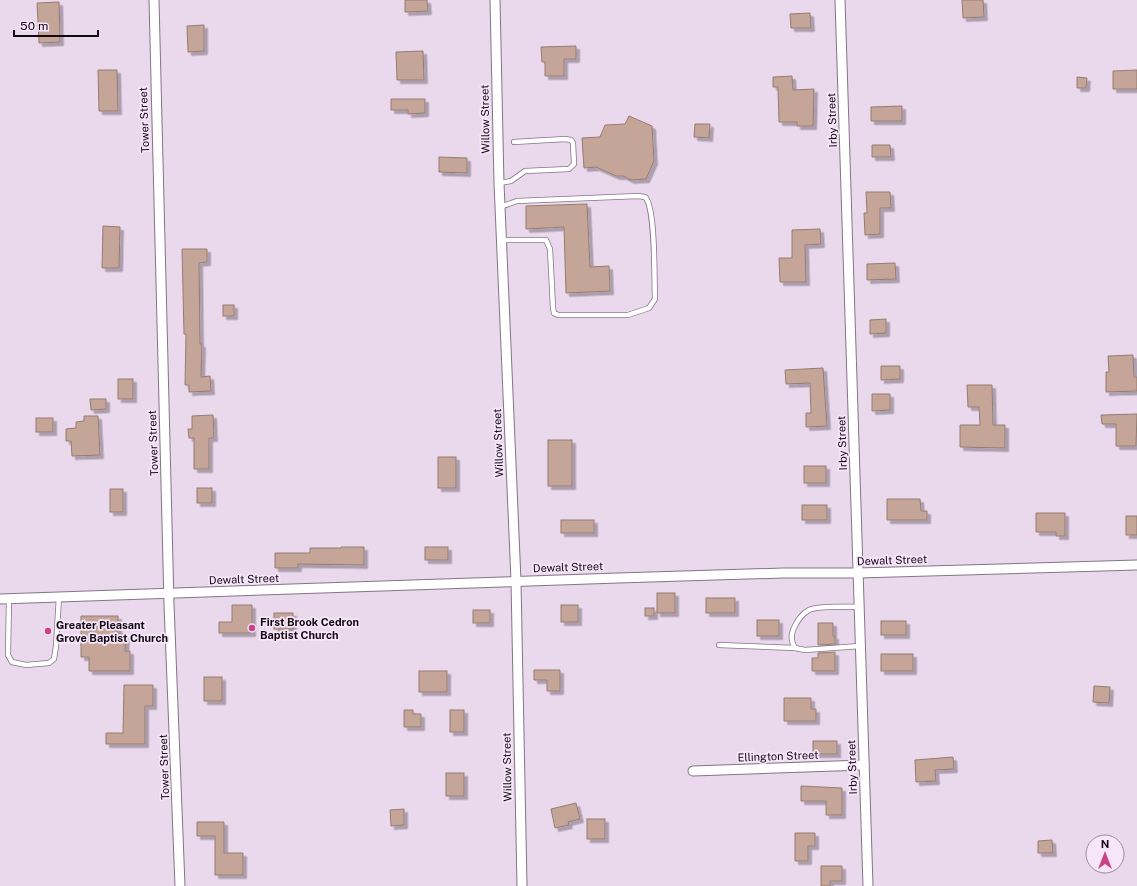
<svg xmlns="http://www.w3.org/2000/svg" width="1137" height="886" font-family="'Public Sans',sans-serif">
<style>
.building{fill:#c4a597;stroke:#947c71;filter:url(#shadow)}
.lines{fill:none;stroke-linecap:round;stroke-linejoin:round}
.service-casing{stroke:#847487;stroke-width:6}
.minor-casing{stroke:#847487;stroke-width:11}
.service{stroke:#fff;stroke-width:4.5}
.minor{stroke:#fff;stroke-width:9}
.poi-dot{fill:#ca4485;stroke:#f7e5fa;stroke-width:1.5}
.labels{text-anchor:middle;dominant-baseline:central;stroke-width:3.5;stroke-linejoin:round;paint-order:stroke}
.street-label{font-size:11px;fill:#0f0910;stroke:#f7e5fa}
.poi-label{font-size:11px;font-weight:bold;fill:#0f0910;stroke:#f7e5fa;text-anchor:start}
</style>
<defs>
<filter id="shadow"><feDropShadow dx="3.5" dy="3.5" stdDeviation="0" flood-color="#0004"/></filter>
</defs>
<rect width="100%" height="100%" fill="#ead8ed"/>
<g class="building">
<polygon points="405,0 427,0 428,11 405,12"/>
<polygon points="962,0 983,0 984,17 963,18"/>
<polygon points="59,2 60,42 39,43 37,3"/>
<polygon points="810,13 811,28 791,28 790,14"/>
<polygon points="204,25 204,51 188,52 187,26"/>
<polygon points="576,46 576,59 564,59 564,76 545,76 545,62 542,62 541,47"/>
<polygon points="423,51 424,80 397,80 396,52"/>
<polygon points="98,70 117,70 118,111 99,111"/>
<polygon points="1137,70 1137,89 1113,89 1113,71"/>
<polygon points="792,76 793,90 814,89 813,126 797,126 797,122 779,122 778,87 773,87 773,77"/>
<polygon points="1077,77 1087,78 1086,88 1077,88"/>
<polygon points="391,99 425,99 425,113 408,114 408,110 391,110"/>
<polygon points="902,106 902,121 871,121 871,107"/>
<polygon points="629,116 652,126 654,161 646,179 631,180 623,176 616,176 596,167 584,168 582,138 600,137 605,125 625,124"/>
<polygon points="695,124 710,124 709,138 694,137"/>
<polygon points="872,145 890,145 891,157 872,157"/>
<polygon points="439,157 467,158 467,173 439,172"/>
<polygon points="866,192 890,192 891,208 880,208 880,234 865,235 864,213 867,213"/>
<polygon points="587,204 590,267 609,266 610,291 566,293 564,227 526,229 526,206"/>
<polygon points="103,226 120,227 119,268 102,268"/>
<polygon points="820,229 821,244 805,245 806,282 780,282 779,258 792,258 792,230"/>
<polygon points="182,249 207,249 207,262 199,263 200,344 202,344 201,377 210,376 211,391 189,392 189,385 185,385 186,334 184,334"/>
<polygon points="895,263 896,279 867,280 867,264"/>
<rect x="223" y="305" width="11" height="11"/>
<polygon points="886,319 886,333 870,334 870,320"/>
<polygon points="1133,355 1134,377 1137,377 1137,391 1106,392 1106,372 1109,372 1108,356"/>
<polygon points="881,366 900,366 900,379 881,380"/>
<polygon points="823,368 827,426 806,427 806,413 811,413 810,383 786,384 785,370"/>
<rect x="118" y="379" width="15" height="20"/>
<polygon points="967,385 992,385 993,425 1005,425 1005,448 960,447 960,425 980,425 979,407 968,407"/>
<polygon points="872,394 890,394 890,410 872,411"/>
<polygon points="90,399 106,399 106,409 91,410"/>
<polygon points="1137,414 1136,446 1116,446 1116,424 1102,424 1101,415"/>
<polygon points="213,415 214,438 209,438 209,469 194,469 194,438 189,438 188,429 192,429 192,416"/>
<polygon points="84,416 98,416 100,455 72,456 71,441 66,441 66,429 76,428 76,422 84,421"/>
<rect x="36" y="418" width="17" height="14"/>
<rect x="548" y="440" width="24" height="46"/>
<rect x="438" y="457" width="18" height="31"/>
<rect x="804" y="466" width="22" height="17"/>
<rect x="197" y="488" width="15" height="15"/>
<rect x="110" y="489" width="13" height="23"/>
<polygon points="887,499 920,499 921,511 927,511 927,520 887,520"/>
<rect x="802" y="505" width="25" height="15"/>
<polygon points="1036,513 1065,513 1065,536 1056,536 1056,532 1036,532"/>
<rect x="1126" y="516" width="11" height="19"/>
<rect x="561" y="520" width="33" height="13"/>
<polygon points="341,547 364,547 364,565 298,564 298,568 275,568 275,553 310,553 310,548 341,548"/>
<rect x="425" y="547" width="23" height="13"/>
<rect x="657" y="593" width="18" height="20"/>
<rect x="706" y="598" width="29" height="15"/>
<polygon points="232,605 252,605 252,633 219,633 219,622 232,622"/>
<rect x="561" y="605" width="17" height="17"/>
<rect x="645" y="608" width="9" height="8"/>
<rect x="473" y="610" width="17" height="13"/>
<rect x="274" y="613" width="19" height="16"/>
<polygon points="81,616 118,616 118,634 126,634 125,651 130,651 130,671 89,671 89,657 81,657"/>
<rect x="757" y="620" width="22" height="16"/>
<rect x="881" y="621" width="25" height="14"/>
<polygon points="818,623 833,623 833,636 835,636 835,644 818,645"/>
<polygon points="835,652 835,671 812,671 812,658 818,658 818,653"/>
<rect x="881" y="654" width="32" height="17"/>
<polygon points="534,670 560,670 560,691 547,691 547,680 534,680"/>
<rect x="419" y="671" width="28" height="21"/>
<rect x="204" y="677" width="18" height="24"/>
<polygon points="124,685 153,685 153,706 145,706 145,744 106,744 106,733 123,733"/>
<polygon points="1094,686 1110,687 1109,703 1093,702"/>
<polygon points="784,698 811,698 811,709 816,709 816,721 784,721"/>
<polygon points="404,710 413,710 413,714 421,714 421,727 404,727"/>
<rect x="450" y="710" width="14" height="22"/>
<rect x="813" y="741" width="24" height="13"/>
<polygon points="953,757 954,769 935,770 936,781 916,782 915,760"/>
<rect x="446" y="773" width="18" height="23"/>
<polygon points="801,786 842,788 842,815 826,815 826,801 801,801"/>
<polygon points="576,803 580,819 568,822 569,825 555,828 551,809"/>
<polygon points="404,809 404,825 391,826 390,810"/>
<rect x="587" y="819" width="18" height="20"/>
<polygon points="197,822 224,822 224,853 243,853 243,875 215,875 215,836 197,836"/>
<polygon points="795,833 815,833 815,846 808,846 808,861 795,861"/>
<polygon points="1052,840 1053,853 1038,853 1038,841"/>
<polygon points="821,866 842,866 842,881 830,881 830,886 821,886"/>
</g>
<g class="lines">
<defs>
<g id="service">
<polyline points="499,183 511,181 525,171 569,169 574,164 573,143 571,140 565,139 514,142"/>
<path d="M 500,207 L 517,201 L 638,196 L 645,197 C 656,207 654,281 655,299 L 649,308 L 628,315 L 558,315 L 554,313 L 553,308 L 550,249 L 546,240 L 501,240"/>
<polyline points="9,599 8,655 12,662 26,665 49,663 54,659 56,646 59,597"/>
<path d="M 859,607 C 848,607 818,605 809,610 C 801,614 796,623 793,630 C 791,636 791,642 795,648 L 805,650 L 860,646"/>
<polyline points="719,645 795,648"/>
</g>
<g id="minor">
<polyline points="154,0 169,604 180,886"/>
<polyline points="495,0 499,183 516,581 522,886"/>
<polyline points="840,0 868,886"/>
<polyline points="0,599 618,578 783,573 858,573 1137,565"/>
<polyline points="693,771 864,765"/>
</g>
</defs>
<use href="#service" class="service-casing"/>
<use href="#minor" class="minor-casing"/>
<use href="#service" class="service"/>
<use href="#minor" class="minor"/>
</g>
<g class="poi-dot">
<circle cx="252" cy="628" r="4"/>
<circle cx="48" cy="631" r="4"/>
</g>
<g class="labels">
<g class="street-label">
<text transform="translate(485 119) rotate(-91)">Willow Street</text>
<text transform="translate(144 120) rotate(-92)">Tower Street</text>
<text transform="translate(832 120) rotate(-92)">Irby Street</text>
<text transform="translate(153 443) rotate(-92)">Tower Street</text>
<text transform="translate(498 443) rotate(-92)">Willow Street</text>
<text transform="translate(842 443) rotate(-92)">Irby Street</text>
<text transform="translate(892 560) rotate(-2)">Dewalt Street</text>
<text transform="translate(568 567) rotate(-2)">Dewalt Street</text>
<text transform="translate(244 579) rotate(-2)">Dewalt Street</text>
<text transform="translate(778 756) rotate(-2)">Ellington Street</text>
<text transform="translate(164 767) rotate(-92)">Tower Street</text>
<text transform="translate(507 767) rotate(-91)">Willow Street</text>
<text transform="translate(852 767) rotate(-92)">Irby Street</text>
</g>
<g class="poi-label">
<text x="260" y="622">First Brook Cedron<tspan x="260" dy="13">Baptist Church</tspan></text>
<text x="56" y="625">Greater Pleasant<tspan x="56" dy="13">Grove Baptist Church</tspan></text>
</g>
</g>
<g transform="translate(1105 854)"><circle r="19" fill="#f7e5fa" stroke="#9a8d9c"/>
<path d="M0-3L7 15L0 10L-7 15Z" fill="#ca4485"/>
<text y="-6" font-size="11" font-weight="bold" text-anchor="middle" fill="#0f0910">N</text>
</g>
<path d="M14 30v6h84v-6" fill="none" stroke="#0f0910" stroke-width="2"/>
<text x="20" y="30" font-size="12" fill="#0f0910" stroke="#f7e5fa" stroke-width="3" paint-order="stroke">50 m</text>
</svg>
